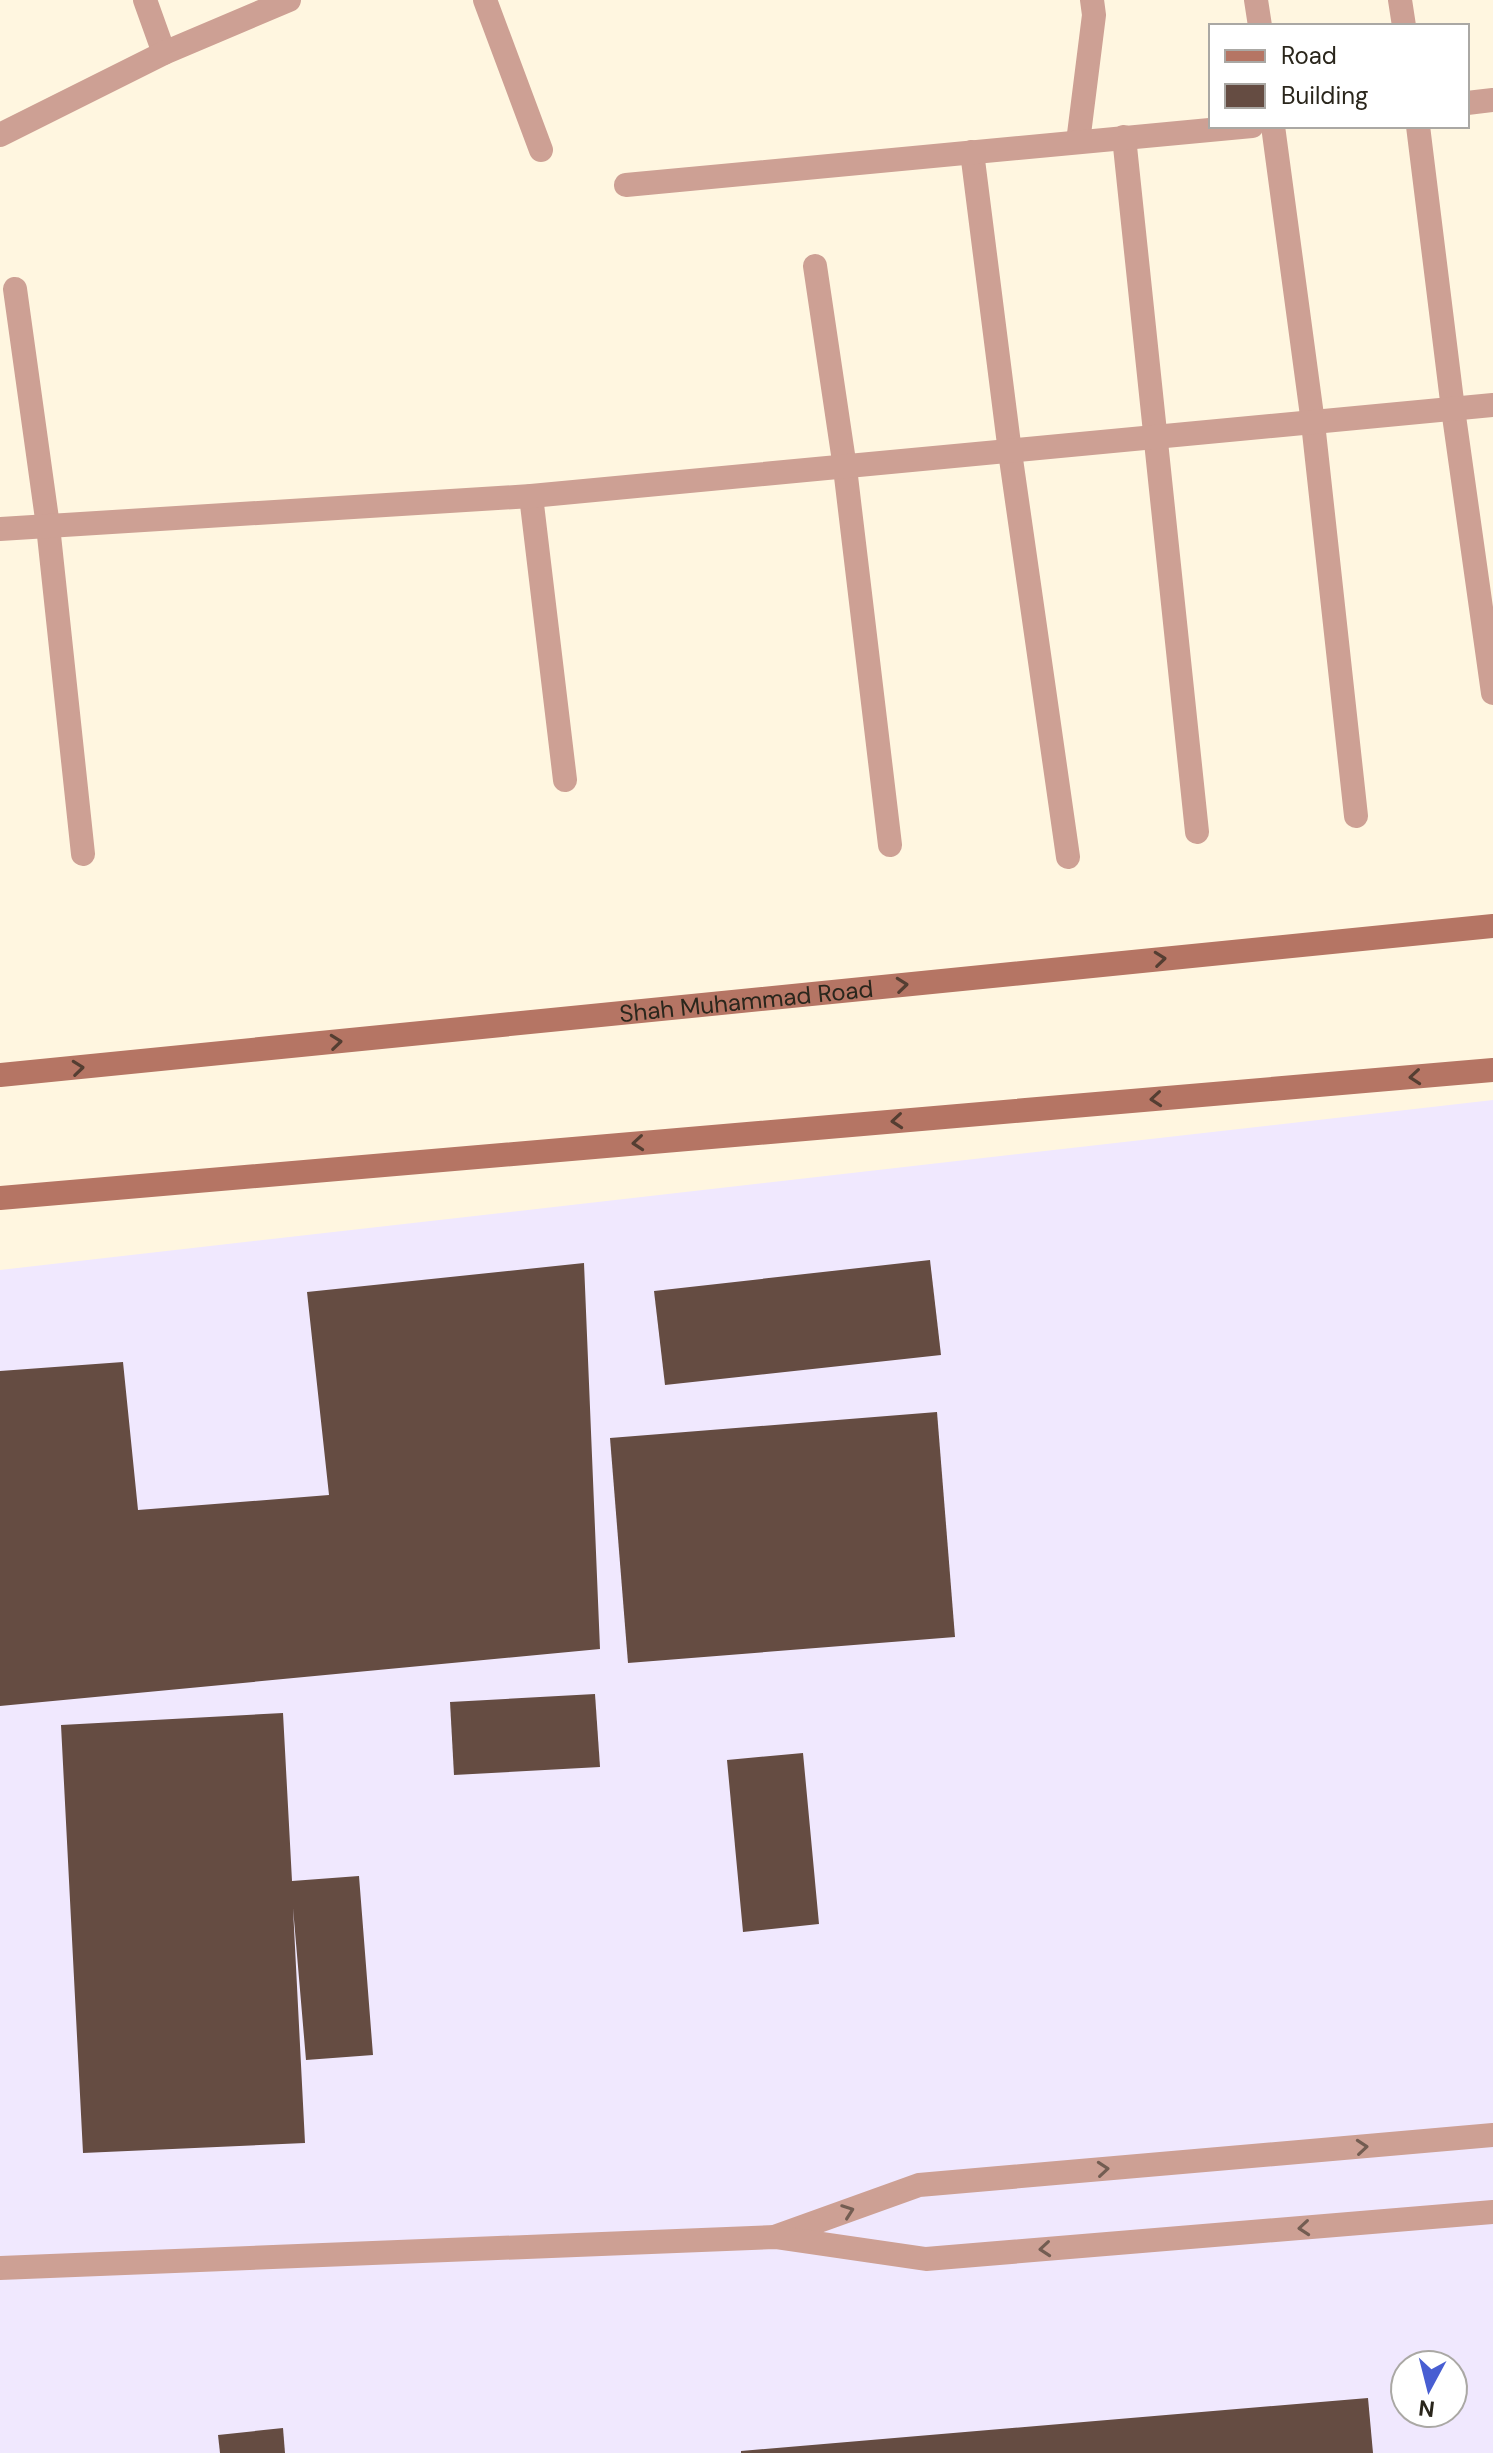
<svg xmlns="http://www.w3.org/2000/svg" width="1493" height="2453" font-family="'DM Sans',sans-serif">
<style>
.industrial{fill:#f0e8fe;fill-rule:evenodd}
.building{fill:#654c42}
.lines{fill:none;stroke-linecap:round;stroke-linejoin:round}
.street{stroke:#cda094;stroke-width:24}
.secondary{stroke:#b57564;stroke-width:24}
.oneway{stroke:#543e32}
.oneway2{stroke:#735d52}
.labels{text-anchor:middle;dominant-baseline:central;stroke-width:8;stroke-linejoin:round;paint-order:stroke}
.street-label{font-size:24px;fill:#2a261c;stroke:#fff}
</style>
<rect width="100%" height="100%" fill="#fff6e0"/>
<path class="industrial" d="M 1493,1100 L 1493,2453 L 0,2453 L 0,1270 ZM 1405,2365 L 1453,2365 L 1453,2413 L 1405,2413 Z"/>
<g class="building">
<polygon points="930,1260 941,1355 665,1385 654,1291"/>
<polygon points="584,1263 600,1649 0,1706 0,1371 123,1362 138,1510 329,1495 307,1292"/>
<polygon points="937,1412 955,1637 628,1663 610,1438"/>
<polygon points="595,1694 600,1767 454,1775 450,1702"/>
<polygon points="283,1713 292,1881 359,1876 373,2055 306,2060 293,1908 305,2143 83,2153 61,1725"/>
<polygon points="803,1753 819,1924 743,1932 727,1760"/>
<polygon points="1368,2398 1373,2453 741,2453 741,2451"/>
<polygon points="283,2428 285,2453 220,2453 218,2435"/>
</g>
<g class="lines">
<g class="street">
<polyline points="145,0 164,53"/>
<polyline points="485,0 541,150"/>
<polyline points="1256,0 1260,26"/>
<polyline points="1400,0 1404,26"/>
<polyline points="1467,103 1493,100"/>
<polyline points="1273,126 1313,423 1356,816"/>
<polyline points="1418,126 1453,409 1493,693"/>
<polyline points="0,135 164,53 289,0"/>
<polyline points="1124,137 1197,832"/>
<polyline points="1078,142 1094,15 1092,0"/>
<polyline points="972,152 1010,452 1068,857"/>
<polyline points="626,185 1252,126"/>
<polyline points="815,266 845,468 890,845"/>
<polyline points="15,289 48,526 83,854"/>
<polyline points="531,496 565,780"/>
<polyline points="0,529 531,496 1493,405"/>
<polyline points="777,2236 919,2185 1493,2135"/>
<polyline points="0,2268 775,2237 926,2259 1493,2212"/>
</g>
<g class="secondary">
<path id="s1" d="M 0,1075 L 1493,926"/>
<polyline points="0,1198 1493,1070"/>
</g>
</g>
<defs><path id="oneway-chevron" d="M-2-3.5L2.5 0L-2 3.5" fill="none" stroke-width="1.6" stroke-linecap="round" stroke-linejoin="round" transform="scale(2)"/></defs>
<g class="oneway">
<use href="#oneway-chevron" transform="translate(1160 959) rotate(-6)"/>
<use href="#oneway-chevron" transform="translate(902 985) rotate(-6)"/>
<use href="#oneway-chevron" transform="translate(336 1042) rotate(-6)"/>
<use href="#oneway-chevron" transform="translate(78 1068) rotate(-6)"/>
<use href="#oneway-chevron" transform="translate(1415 1077) rotate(175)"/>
<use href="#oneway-chevron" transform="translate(1156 1099) rotate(175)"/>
<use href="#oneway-chevron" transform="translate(897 1121) rotate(175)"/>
<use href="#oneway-chevron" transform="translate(638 1143) rotate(175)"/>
</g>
<g class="oneway2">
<use href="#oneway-chevron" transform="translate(1362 2147) rotate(-5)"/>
<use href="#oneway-chevron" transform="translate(1103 2169) rotate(-5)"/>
<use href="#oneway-chevron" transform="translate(848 2211) rotate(-20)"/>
<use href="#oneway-chevron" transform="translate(1304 2228) rotate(175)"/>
<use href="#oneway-chevron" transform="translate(1045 2249) rotate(175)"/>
</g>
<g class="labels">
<g class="street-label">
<text stroke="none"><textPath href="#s1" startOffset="750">Shah Muhammad Road</textPath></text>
</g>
</g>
<rect x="1209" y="24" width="260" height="104" fill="#ffffff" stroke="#aaa8a4" stroke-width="2"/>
<rect x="1225" y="50" width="40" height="12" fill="#b57564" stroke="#aaa8a4" stroke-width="2"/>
<text x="1281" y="64" font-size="24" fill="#2a261c">Road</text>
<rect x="1225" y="84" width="40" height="24" fill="#654c42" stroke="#aaa8a4" stroke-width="2"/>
<text x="1281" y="104" font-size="24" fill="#2a261c">Building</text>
<g transform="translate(1429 2389) rotate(187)"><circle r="38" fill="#ffffff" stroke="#aaa8a4" stroke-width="2"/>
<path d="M0-6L14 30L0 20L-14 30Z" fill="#485ed2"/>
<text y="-12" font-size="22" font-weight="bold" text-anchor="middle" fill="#2a261c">N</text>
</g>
</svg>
